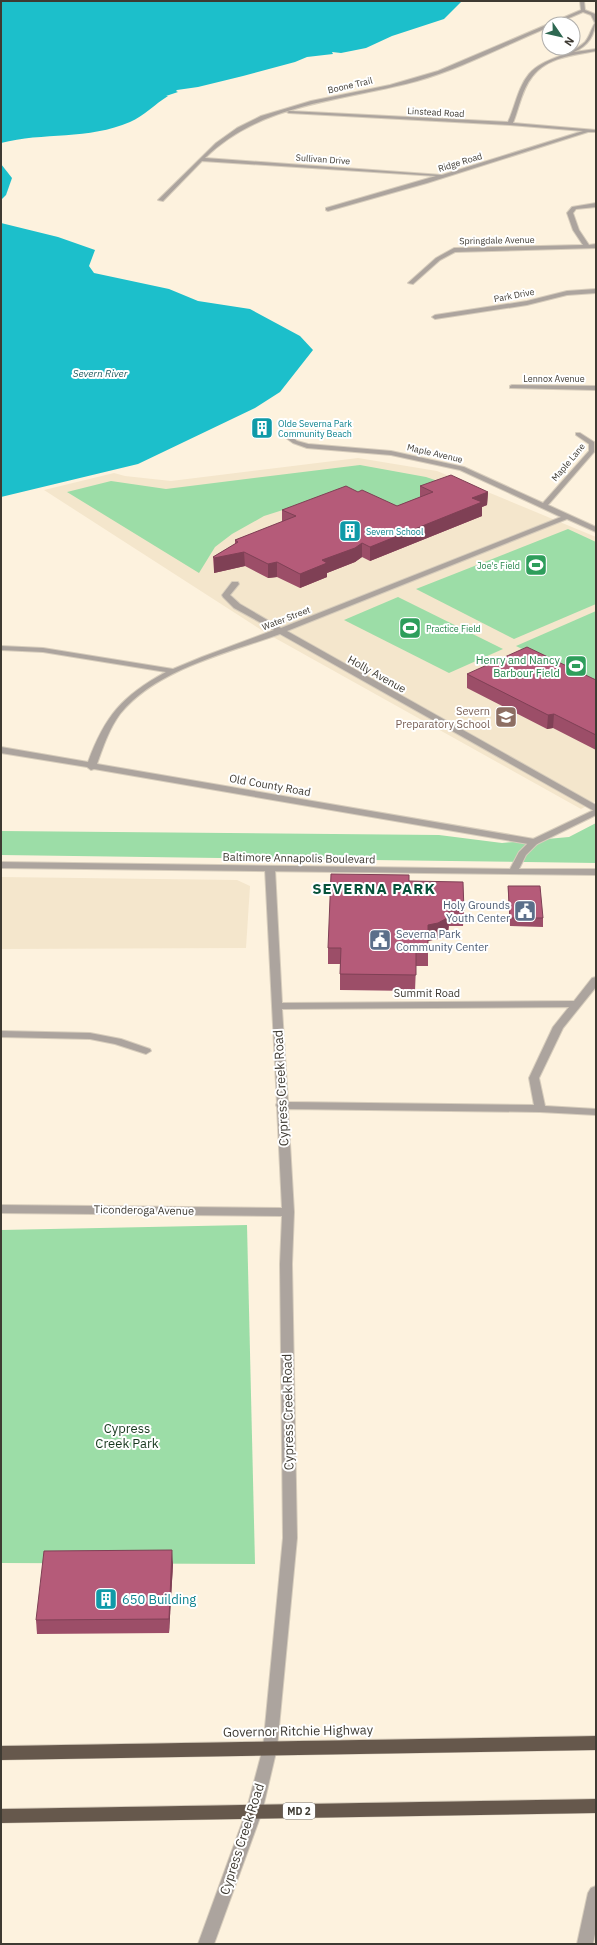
<svg xmlns="http://www.w3.org/2000/svg" width="597" height="1945" font-family="'IBM Plex Sans',sans-serif">
<rect width="100%" height="100%" fill="#fdf2de"/>
<g fill="#f4e6cc">
<path d="M358,458L437,471L596,537V801L581,809L266,633L44,490L114,473L125,476L171,481Z"/>
<path d="M1,877L237,880L250,886L246,948L1,949Z"/>
</g>
<g fill="#9cdda7">
<path d="M360,465L426,477L453,486L410,509L394,506L358,492L327,496L264,516L232,534L215,547L199,573L67,492L111,481L166,489Z"/>
<path d="M568,529L596,542V604L514,639L416,589Z"/>
<path d="M398,597L503,649L449,673L344,620Z"/>
<path d="M596,611V686L516,646Z"/>
<path d="M596,823V863L1,855V831L439,835L502,843L569,837Z"/>
<path d="M247,1225L255,1564L1,1563V1230Z"/>
</g>
<g fill="#1cbfcb">
<path d="M1,1H462L444,19L392,36L366,48L341,53L332,52L333,54L307,57L295,62L243,76L198,87L177,90L176,91L178,92L166,96H168C155,104 144,116 130,122C89,140 43,132 1,143Z"/>
<path d="M1,164L12,178L6,195L1,200Z"/>
<path d="M1,223L58,237L95,250L89,266L94,273L169,289L198,301L250,309L300,336L313,350L280,392L255,408L138,464L1,497Z"/>
</g>
<g fill="none" stroke-linecap="round" stroke-linejoin="round">
<g stroke="#d7cdbc" stroke-width="2">
<g id="minor">
<path d="M580,1H584L585,10L595,14C597,32 590,45 574,52L596,49V51C574,55 547,57 532,77C522,89 519,108 513,123L596,130V132H588L427,183L328,211L326,210V208L436,176L202,161L163,201L158,200L216,143L237,128L261,116L311,101L390,85L438,71L581,10ZM583,12L591,15L595,23C591,29 590,36 585,42C569,57 544,57 529,74C518,87 515,107 508,122L289,111L287,112L289,113L510,125L583,131L442,175L205,158C262,102 344,101 417,81C463,68 505,45 549,27V24H555Z"/>
<path d="M596,203V207L576,209L573,213L579,230L589,245L596,244V248L455,252L440,260L413,284L408,283L436,258L454,248L583,245L573,230L567,213L572,207Z"/>
<path d="M596,289V293L567,295L527,305L435,319L432,317L435,315L527,301L567,291Z"/>
<path d="M512,385L596,386V390L510,388V386Z"/>
<path d="M282,433H286L297,441L308,444L391,451L464,467L543,503L589,451V444L576,435V433H580L594,442V452L548,505L596,527V532L567,519L287,631L596,805V812L280,634C228,653 156,669 120,714C109,729 103,747 97,764L534,839L537,840L539,842L537,844L534,845L94,769L91,770L87,767L1,753V747L88,762C105,716 122,696 166,672L43,652L1,650V646L43,648L173,669L202,657L274,630L234,608L223,597L222,595L232,582H238L239,584L230,595L240,604L281,628L561,517L460,470L391,455L307,448L293,443L282,435Z"/>
<path d="M270,866L275,869L282,1003L574,1001L592,978L596,977V987L563,1028L539,1078L545,1106L596,1109V1115L540,1112L288,1109L294,1212L292,1264L297,1538L277,1748L262,1812L214,1944H198L246,1812L263,1748L283,1538L280,1264L282,1216L1,1213V1205L282,1208L277,1107L276,1105L277,1103L265,869ZM569,1007L553,1027L529,1078L534,1105L288,1102L282,1009Z"/>
<path d="M1,1031L90,1033L121,1039L150,1049L151,1051L146,1054L115,1044L90,1039L1,1037Z"/>
<path d="M596,1886V1929L593,1944H577L588,1893L591,1888Z"/>
</g>
</g>
<g stroke="#d7cdbc" stroke-width="2">
<path id="tertiary" d="M596,809V815L537,844L526,855L519,869H596V875L1,868V862L510,869L519,852L531,840Z"/>
</g>
<g stroke="#d7cdbc" stroke-width="1">
<g id="trunk">
<path d="M596,1736V1750L1,1760V1746Z"/>
<path d="M596,1799V1813L1,1823V1809Z"/>
</g>
</g>
<use href="#minor" fill="#aca49e" fill-rule="evenodd"/>
<use href="#tertiary" fill="#aca49e" fill-rule="evenodd"/>
<use href="#trunk" fill="#66584c" fill-rule="evenodd"/>
</g>
<g fill="#9c4e68">
<path d="M420,486L488,492L487,505L482,507V516L370,561L362,557L355,562L327,573V577L300,588L277,577L268,578L245,566L214,573V571L213,557L235,544V540L282,522V510L358,492L397,506L420,497Z"/>
<path d="M467,674L596,680V750L553,728L547,729L467,688Z"/>
<path d="M409,881L464,911L463,926H449L448,933L438,939L428,941V966H416L415,991L340,990V964H328V948Z"/>
<path d="M508,886L543,918V927L510,926L508,894Z"/>
<path d="M173,1564L169,1633L37,1634L36,1620Z"/>
</g>
<g fill="#7f4055">
<path d="M488,492L487,505L482,507V516L370,561V547L472,498Z"/>
<path d="M362,543V557L355,562L327,573V577L300,588V574L322,560Z"/>
<path d="M244,552L245,566L214,573V558Z"/>
<path d="M277,562V577L268,578V564Z"/>
<path d="M554,714L553,728L547,729L548,715Z"/>
<path d="M449,917L448,933L438,939L427,941L428,925Z"/>
<path d="M172,1550L173,1564L169,1633V1619Z"/>
</g>
<g fill="#b55b79" stroke="#7f4055">
<path d="M451,475L488,492L472,498L482,502L370,547L362,543L355,548L322,560L327,563L300,574L277,562L268,564L244,552L214,558L213,557L238,542L235,540L296,516L282,510L346,486L358,492L362,490L397,506L433,492L420,486Z"/>
<path d="M527,647L596,680V735L554,714L548,715L467,674Z"/>
<path d="M331,874L409,875V881L463,882L464,911L448,910L449,917L438,923L428,925V950H416V975L340,974L341,948H328Z"/>
<path d="M508,886H540L543,918H510Z"/>
<path d="M172,1550L169,1619L36,1620L44,1551Z"/>
</g>
<defs>
<g id="building-square" transform="scale(1.15)"><rect x="-9" y="-9" width="18" height="18" rx="4" fill="#0f9aa8" stroke="#fff"/><path d="M-4-6H4V6H1V3H-1V6H-4ZM-2.5-4.3h1.7v1.8h-1.7ZM.8-4.3h1.7v1.8H.8ZM-2.5-1h1.7V.8h-1.7ZM.8-1h1.7V.8H.8Z" fill="#fff"/></g>
<g id="stadium-square" transform="scale(1.15)"><rect x="-9" y="-9" width="18" height="18" rx="4" fill="#2e9e5b" stroke="#fff"/><path d="M0-5a6.5 5 0 1 0 0 10a6.5 5 0 1 0 0-10ZM-3.5-1.8h7v3.6h-7Z" fill="#fff"/></g>
<g id="school-square" transform="scale(1.15)"><rect x="-9" y="-9" width="18" height="18" rx="4" fill="#8d6e63" stroke="#fff"/><path d="M0-5L7-2L0 1L-7-2ZM-4 1L0 2.5L4 1V4Q0 6-4 4Z" fill="#fff"/></g>
<g id="civic-square" transform="scale(1.15)"><rect x="-9" y="-9" width="18" height="18" rx="4" fill="#5c6f8a" stroke="#fff"/><path d="M-.6-6.5H3V-4.5H.6V-3L4-1V1h2V6H-6V1h2V-1L-.6-3ZM-1.2 2.5V6h2.4V2.5Z" fill="#fff"/></g>
</defs>
<g fill-rule="evenodd">
<use href="#building-square" x="262" y="428"/>
<use href="#building-square" x="350" y="531"/>
<use href="#stadium-square" x="536" y="565"/>
<use href="#stadium-square" x="410" y="628"/>
<use href="#stadium-square" x="576" y="666"/>
<use href="#school-square" x="506" y="717"/>
<use href="#civic-square" x="525" y="911"/>
<use href="#civic-square" x="380" y="940"/>
<use href="#building-square" x="106" y="1599"/>
</g>
<g text-anchor="middle" dominant-baseline="central" stroke-width="4" stroke-linejoin="round" paint-order="stroke">
<g font-size="9" fill="#3e3a32" stroke="#fff">
<text transform="translate(350 85) rotate(-13)">Boone Trail</text>
<text transform="translate(436 112) rotate(3)">Linstead Road</text>
<text transform="translate(323 159) rotate(4)">Sullivan Drive</text>
<text transform="translate(460 162) rotate(-17)">Ridge Road</text>
<text transform="translate(497 240) rotate(-1)">Springdale Avenue</text>
<text transform="translate(514 295) rotate(-11)">Park Drive</text>
<text x="554" y="378">Lennox Avenue</text>
<text transform="translate(435 453) rotate(13)">Maple Avenue</text>
<text transform="translate(568 462) rotate(-50)">Maple Lane</text>
<text transform="translate(286 618) rotate(-21)">Water Street</text>
</g>
<g font-size="9" fill="#0d838f" stroke="#fff" text-anchor="start">
<text x="278" y="423">Olde Severna Park<tspan x="278" dy="10">Community Beach</tspan></text>
<text x="366" y="531">Severn School</text>
</g>
<g font-size="9" fill="#27864d" stroke="#fff" text-anchor="end">
<text x="520" y="565">Joe's Field</text>
<text x="426" y="628" text-anchor="start">Practice Field</text>
</g>
<g font-size="10" font-style="italic" fill="#225d62" stroke="#fff">
<text x="100" y="373">Severn River</text>
</g>
<rect fill="#fff" stroke="#787570" stroke-width="1" x="283" y="1803" width="32" height="16" rx="3"/>
<g font-size="10" font-weight="bold" fill="#3e3a32">
<text x="299" y="1811">MD 2</text>
</g>
<g font-size="11" fill="#27864d" stroke="#fff" text-anchor="end">
<text x="560" y="660">Henry and Nancy<tspan x="560" dy="13">Barbour Field</tspan></text>
</g>
<g font-size="11" fill="#3e3a32" stroke="#fff">
<text transform="translate(377 674) rotate(29)">Holly Avenue</text>
<text transform="translate(270 785) rotate(10)">Old County Road</text>
<text transform="translate(299 858) rotate(1)">Baltimore Annapolis Boulevard</text>
<text x="427" y="993">Summit Road</text>
<text transform="translate(144 1210) rotate(1)">Ticonderoga Avenue</text>
</g>
<g font-size="11" fill="#785e54" stroke="#fff" text-anchor="end">
<text x="490" y="711">Severn<tspan x="490" dy="13">Preparatory School</tspan></text>
</g>
<g font-size="11" fill="#4e5e75" stroke="#fff" text-anchor="end">
<text x="510" y="905">Holy Grounds<tspan x="510" dy="13">Youth Center</tspan></text>
<text x="396" y="934" text-anchor="start">Severna Park<tspan x="396" dy="13">Community Center</tspan></text>
</g>
<g font-size="13" fill="#3e3a32" stroke="#fff">
<text transform="translate(281 1088) rotate(-93)">Cypress Creek Road</text>
<text transform="translate(288 1412) rotate(-91)">Cypress Creek Road</text>
<text transform="translate(298 1731) rotate(-1)">Governor Ritchie Highway</text>
<text transform="translate(242 1839) rotate(-72)">Cypress Creek Road</text>
</g>
<g font-size="13" fill="#16371d" stroke="#fff">
<text x="127" y="1428">Cypress<tspan x="127" dy="15">Creek Park</tspan></text>
</g>
<g font-size="13" fill="#0d838f" stroke="#fff" text-anchor="start">
<text x="122" y="1599">650 Building</text>
</g>
<g font-size="15" font-weight="bold" letter-spacing="1" fill="#07533b" stroke="#fff">
<text x="374" y="888">SEVERNA PARK</text>
</g>
</g>
<rect width="597" height="1945" fill="none" stroke="#3e3a32" stroke-width="4"/>
<g transform="translate(561 36) rotate(124)"><circle r="19" fill="#ffffff" stroke="#b2b0ad"/>
<path d="M0-3L7 15L0 10L-7 15Z" fill="#2e6851"/>
<text y="-6" font-size="11" font-weight="bold" text-anchor="middle" fill="#3e3a32">N</text>
</g>
</svg>
